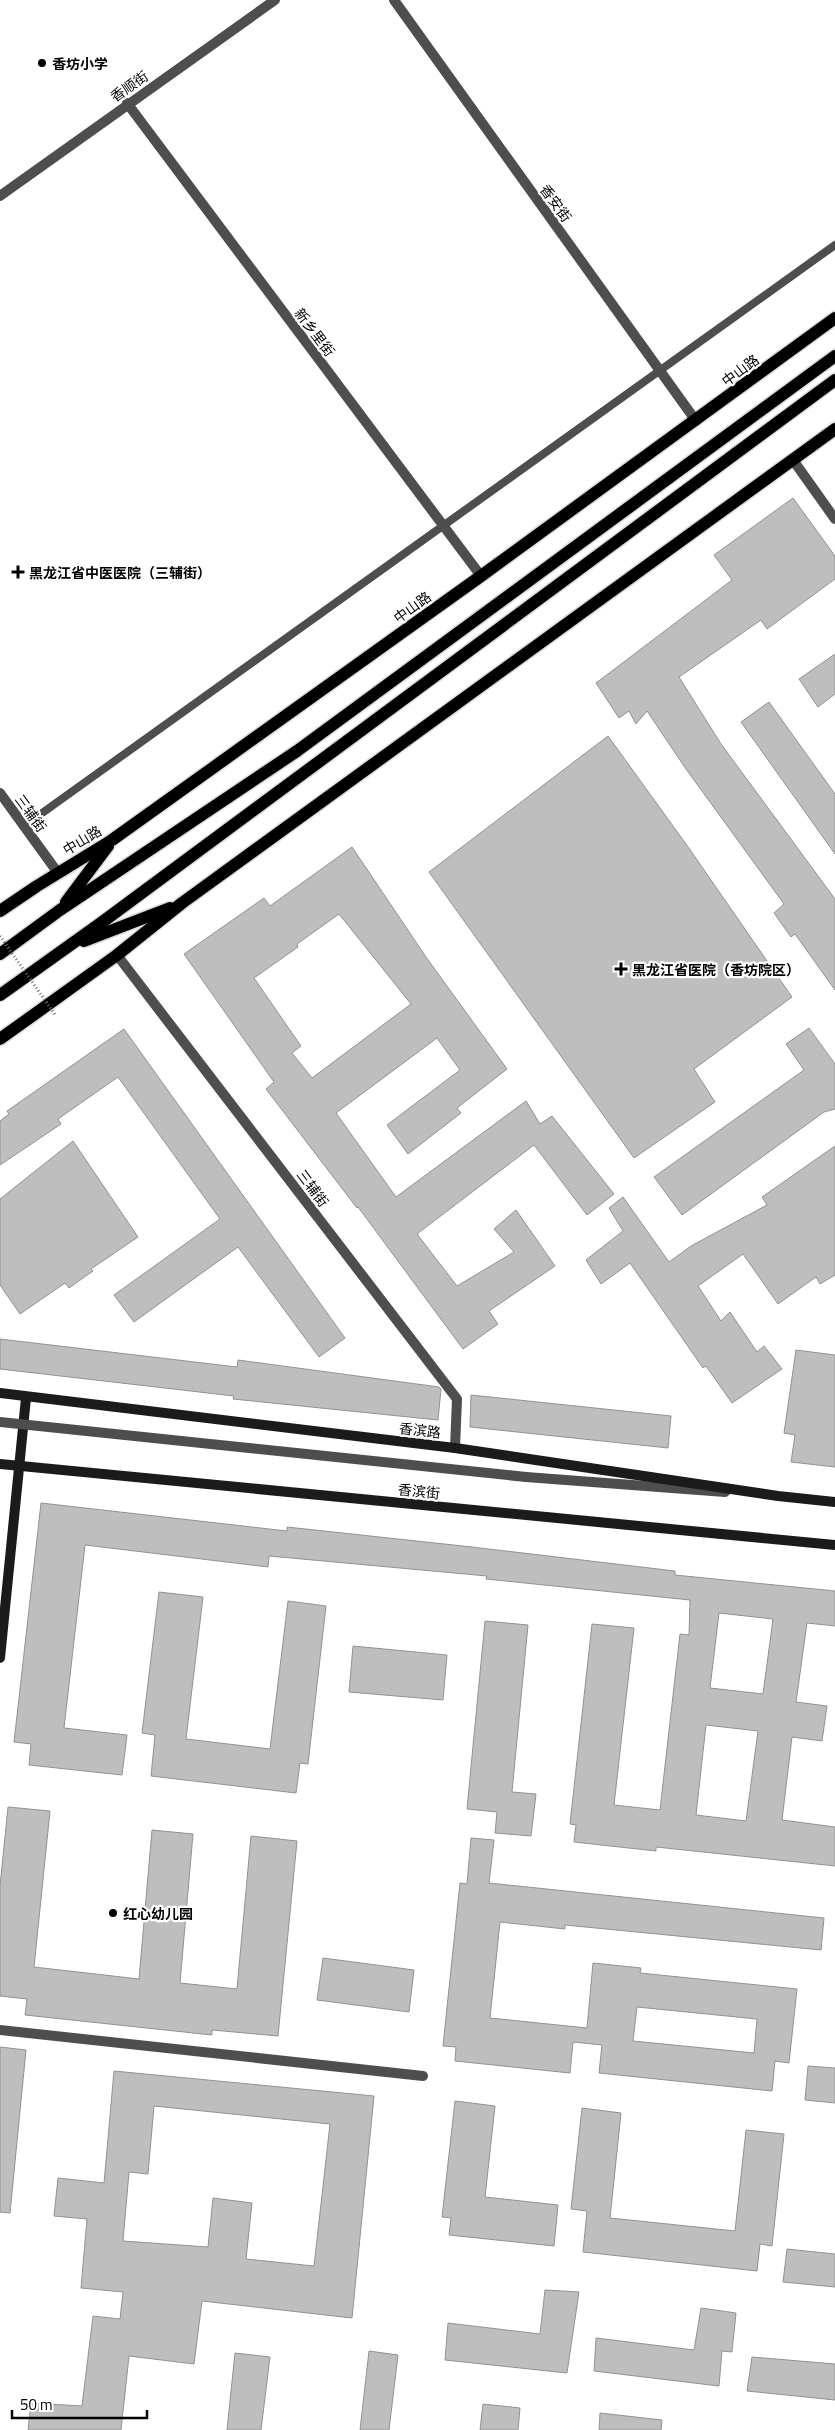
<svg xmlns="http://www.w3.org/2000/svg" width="835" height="2430" font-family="'Titillium Web','Noto Sans SC',sans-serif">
<rect width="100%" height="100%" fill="#fff"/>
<g fill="#bebebe" stroke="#929292" fill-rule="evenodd">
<path d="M793,498L835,556V579L767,629L761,620L679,677L721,744L835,899V990L795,934L791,937L774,913L784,904L686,769L647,711L636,724L629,711L619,718L596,683L732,580L714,555Z"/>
<path d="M835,654V694L818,707L799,679Z"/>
<path d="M769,702L835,794V854L741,722Z"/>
<path d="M608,736L686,844L792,997L694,1069L715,1102L634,1158L429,872Z"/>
<path d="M352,847L426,957L507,1069L457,1108L461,1113L408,1154L387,1125L460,1070L437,1038L336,1113L396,1197L526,1101L540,1124L552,1116L614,1194L587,1215L534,1145L417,1234L457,1286L514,1252L494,1229L516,1210L555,1266L489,1311L498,1324L463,1349L358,1207L357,1208L266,1089L274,1082L184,954L264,898L270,906ZM339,914L411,1004L312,1078L292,1053L301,1046L254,978L298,947L297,944Z"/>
<path d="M809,1028L835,1064V1109L824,1112L682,1215L654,1177L804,1070L786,1044Z"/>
<path d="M124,1029L345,1338L319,1357L238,1247L134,1322L114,1295L220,1219L118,1077L58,1119L61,1124L0,1165V1121L9,1114L7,1111Z"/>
<path d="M73,1141L138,1237L91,1269L93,1271L69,1288L65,1283L20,1314L0,1285V1199Z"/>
<path d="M835,1146V1275L820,1284L816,1277L778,1304L743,1254L698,1286L721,1321L730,1312L757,1352L764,1346L782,1369L732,1403L706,1366L703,1368L630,1263L601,1284L586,1260L623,1231L609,1208L623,1197L669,1262L691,1246L767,1205L762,1197Z"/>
<path d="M0,1339L237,1367L238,1360L439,1387L441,1389L438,1420L233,1399L234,1396L0,1369Z"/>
<path d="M796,1350L835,1355V1467L791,1462L795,1435L784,1433Z"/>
<path d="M471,1395L671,1416L668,1448L470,1427Z"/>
<path d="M41,1503L287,1531V1527L472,1547L675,1571V1575L835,1591V1626L807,1623L796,1702L827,1706L822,1741L792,1737L782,1820L835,1827V1866L656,1847V1851L574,1842L576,1825L570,1824L592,1624L634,1628L614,1805L660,1810L680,1634L689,1635L690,1600L486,1579L487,1576L269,1556L268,1567L85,1545L64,1728L127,1735L122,1775L29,1765L31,1744L14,1742ZM719,1613L773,1619L763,1694L710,1688ZM706,1725L758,1731L746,1821L696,1815Z"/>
<path d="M159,1592L203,1597L186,1739L270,1749L288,1601L326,1606L308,1764L300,1763L296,1793L151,1776L155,1735L142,1733Z"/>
<path d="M485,1621L528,1625L512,1792L536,1794L531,1836L495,1833L497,1812L467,1809Z"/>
<path d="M353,1646L447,1655L443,1700L349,1692Z"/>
<path d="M8,1807L50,1811L34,1967L139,1979L152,1830L193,1834L180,1983L237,1989L251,1836L297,1841L278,2036L212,2030V2035L25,2015L27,1999L0,1996V1886Z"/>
<path d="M471,1838L494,1840L489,1883L824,1918L821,1950L565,1925V1929L500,1922L490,2018L587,2028L593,1963L641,1968L640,1973L797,1989L789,2063L775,2061L772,2091L599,2073L602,2045L573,2042L570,2073L455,2061L456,2047L443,2046L460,1883L467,1884ZM637,2007L757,2019L754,2053L633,2041Z"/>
<path d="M323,1958L414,1970L409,2012L317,2000Z"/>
<path d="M0,2047L26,2050L10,2213L0,2212Z"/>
<path d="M808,2066L835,2068V2103L805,2100Z"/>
<path d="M114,2071L374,2096L352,2318L202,2301L194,2364L129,2356L121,2430H28L31,2403L82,2406L93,2316L120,2319L123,2292L81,2288L87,2219L54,2216L58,2178L104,2183ZM154,2106L330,2124L314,2266L246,2259L252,2203L213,2198L208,2247L123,2241L129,2172L148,2174Z"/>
<path d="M455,2101L495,2106L485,2197L558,2205L554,2246L449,2235L451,2218L442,2217Z"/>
<path d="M582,2108L621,2113L610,2218L735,2231L746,2130L784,2134L772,2246L760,2244L757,2271L583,2252L587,2211L571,2209Z"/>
<path d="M787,2249L835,2254V2287L783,2282Z"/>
<path d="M545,2290L579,2292L567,2373L445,2360L448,2323L540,2334Z"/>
<path d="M701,2308L736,2313L732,2352L722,2351L719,2386L594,2371L596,2338L694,2350Z"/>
<path d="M369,2351L398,2355L389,2430H360Z"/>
<path d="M235,2353L270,2357L261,2430H227Z"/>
<path d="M752,2357L835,2364V2400L747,2391Z"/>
<path d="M483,2404L520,2408L518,2430H480Z"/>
<path d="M600,2413L662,2420L661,2430H599Z"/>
</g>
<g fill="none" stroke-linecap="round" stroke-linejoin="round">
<g stroke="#dbdbdb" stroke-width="15">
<g id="primary">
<path d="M66,902L108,846"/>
<path d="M0,911L37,886L112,840L481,576L835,318"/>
<path d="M84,941L170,908"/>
<path d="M0,954L60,910L297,751L835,356"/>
<path d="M0,995L101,923L835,380"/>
<path d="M0,1039L117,955L182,903L835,429"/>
</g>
</g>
<path stroke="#4e4e4e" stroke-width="8" d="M24,826L835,245"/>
<g stroke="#4e4e4e" stroke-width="10">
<path d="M793,460L835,519"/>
<path d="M117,955L457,1399L455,1448"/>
<path d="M0,2030L423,2076"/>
</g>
<g stroke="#4e4e4e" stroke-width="10">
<path d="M394,0L696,421"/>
<path d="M127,103L481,576"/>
<path d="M0,196L275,0"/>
<path d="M0,793L58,873"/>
<path d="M526,1477L725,1492"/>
</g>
<g stroke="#1b1b1b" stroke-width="10">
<path d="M0,1393L455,1448L778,1496L835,1502"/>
<path d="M0,1464L835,1545"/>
<path d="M0,1658L26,1398"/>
</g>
<use href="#primary" stroke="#000" stroke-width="12"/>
<path stroke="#707070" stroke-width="3" stroke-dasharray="1 2.5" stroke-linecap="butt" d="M0,936L56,1016"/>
<path stroke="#4e4e4e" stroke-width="10" d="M0,1422L526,1477"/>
</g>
<g fill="#000" stroke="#fff" stroke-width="2">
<circle cx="42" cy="63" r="5"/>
<path d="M15.5 564.5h5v5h5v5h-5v5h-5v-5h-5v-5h5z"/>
<path d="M618.5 961.5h5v5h5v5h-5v5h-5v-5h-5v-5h5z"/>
<circle cx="113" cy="1913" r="5"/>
</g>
<g text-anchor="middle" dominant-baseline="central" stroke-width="4.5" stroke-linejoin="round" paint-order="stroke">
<g font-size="14" font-weight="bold" fill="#000" stroke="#fff" text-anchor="start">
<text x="52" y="63">香坊小学</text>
<text x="29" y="572">黑龙江省中医医院（三辅街）</text>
<text x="632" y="969">黑龙江省医院（香坊院区）</text>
<text x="123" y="1913">红心幼儿园</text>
</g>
<g font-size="14" fill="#000" stroke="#fff">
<text transform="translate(129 86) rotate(-35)">香顺街</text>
<text transform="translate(556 203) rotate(54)">香安街</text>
<text transform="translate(315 332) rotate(53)">新乡里街</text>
<text transform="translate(740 370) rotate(-37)">中山路</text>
<text transform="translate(412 607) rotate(-36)">中山路</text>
<text transform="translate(31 813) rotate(54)">三辅街</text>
<text transform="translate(82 840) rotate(-31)">中山路</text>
<text transform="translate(313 1188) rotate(53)">三辅街</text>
<text transform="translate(420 1430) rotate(7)">香滨路</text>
<text transform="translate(419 1491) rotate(6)">香滨街</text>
</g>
</g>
<path d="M12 2410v8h135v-8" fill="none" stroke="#000000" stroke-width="2.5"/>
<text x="20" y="2410" font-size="15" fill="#000000" stroke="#ffffff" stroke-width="4" paint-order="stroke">50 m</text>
</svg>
